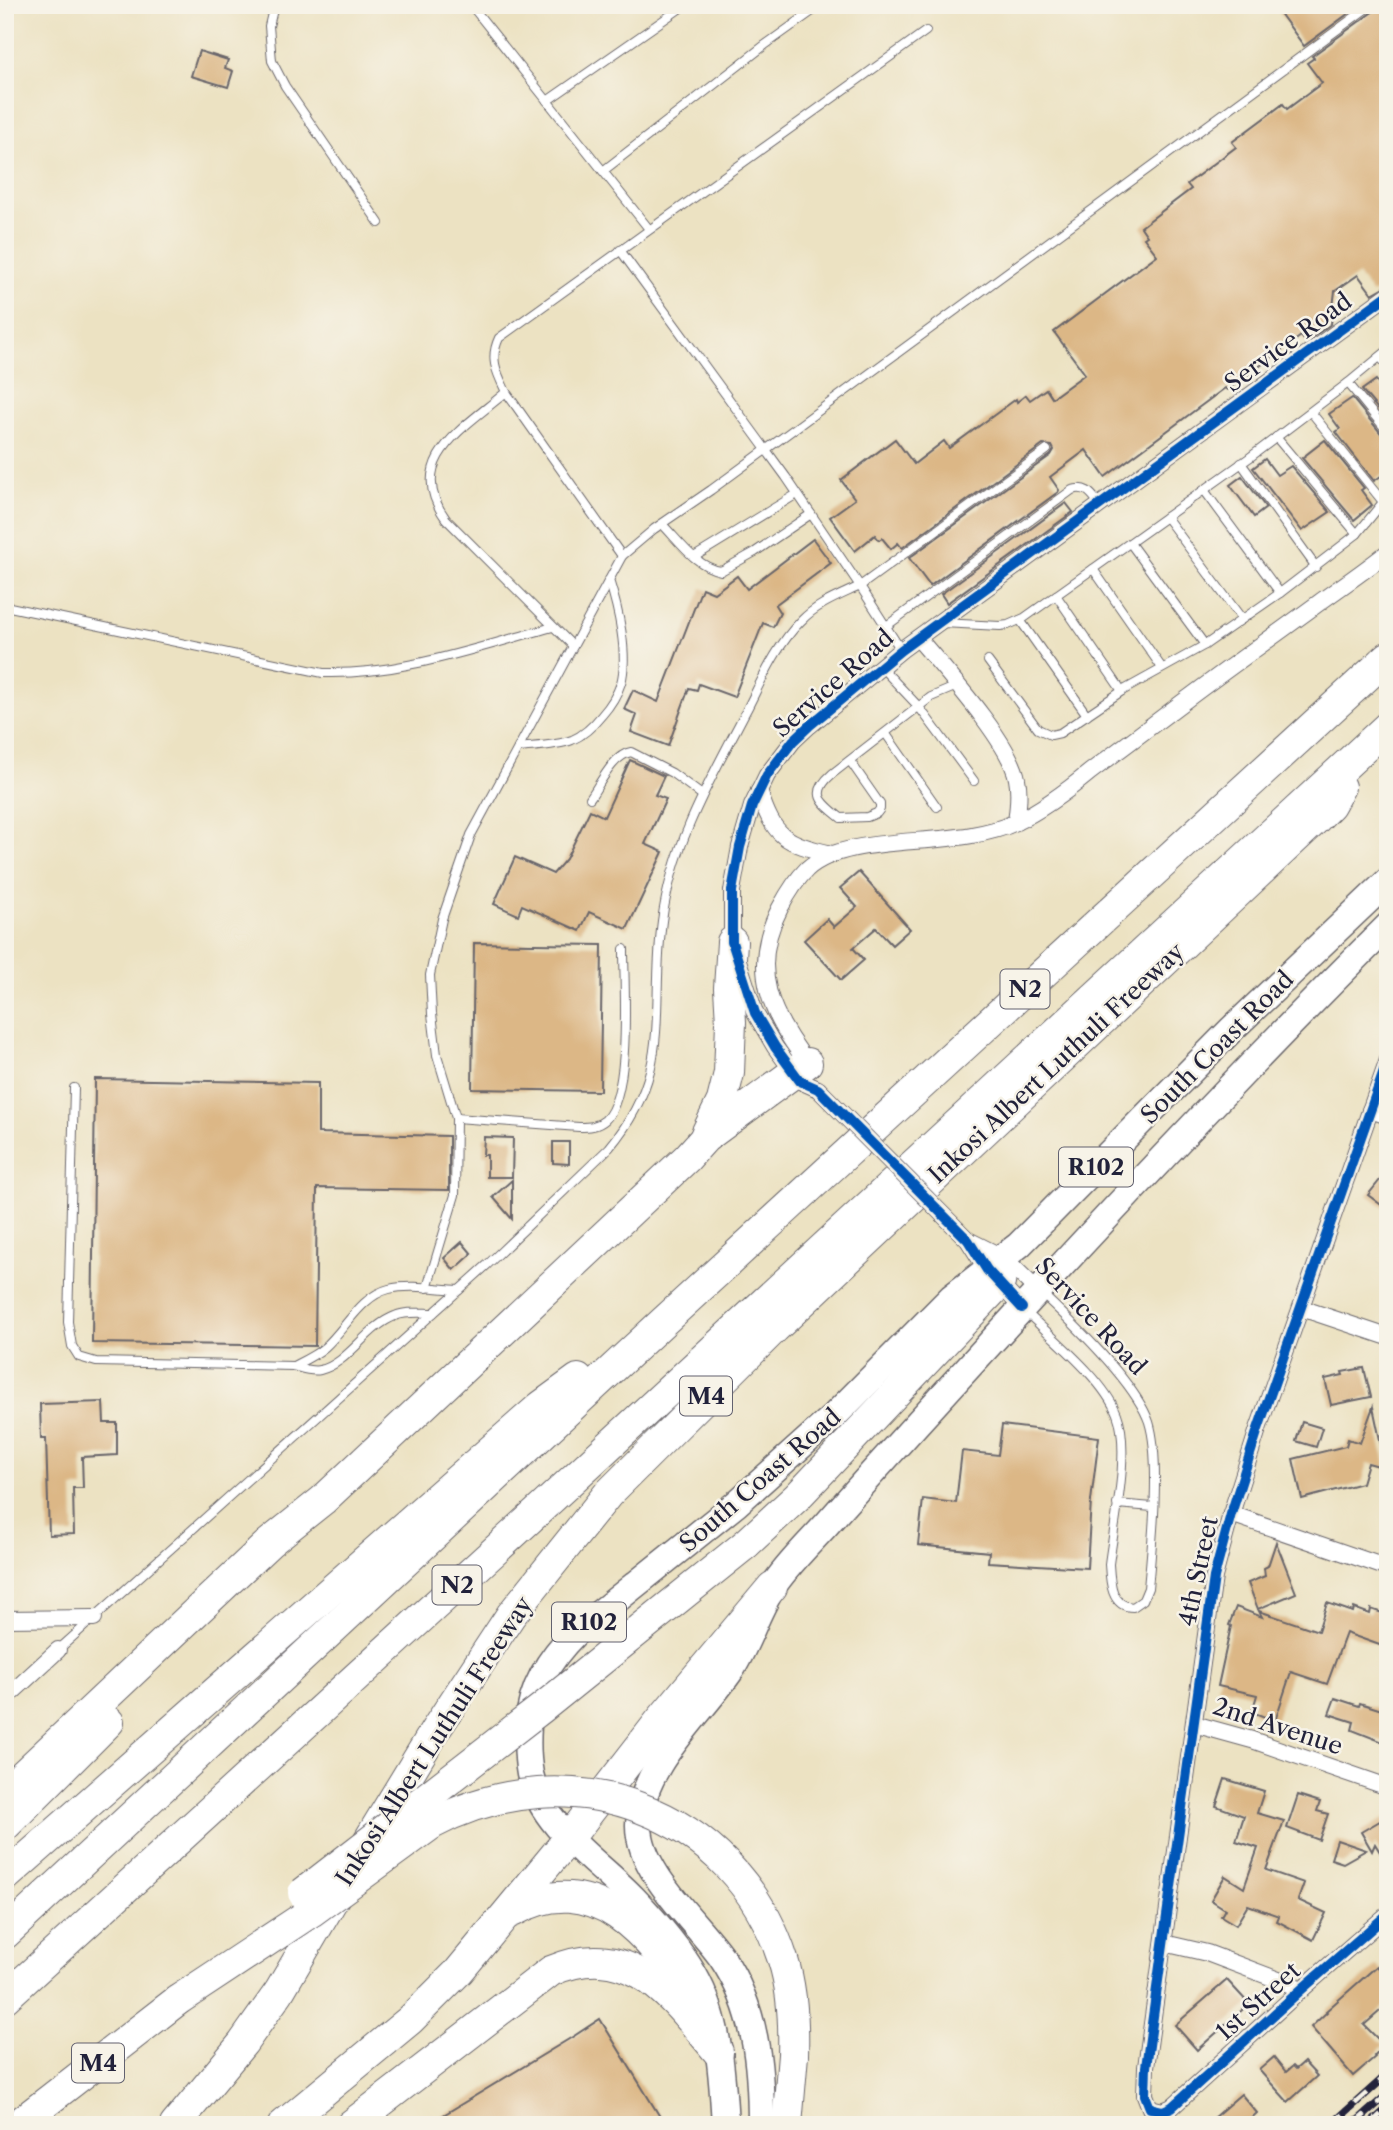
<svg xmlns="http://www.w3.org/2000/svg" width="1393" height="2130" font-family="'Libre Caslon Text',serif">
<rect width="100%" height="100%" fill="#f7f3e8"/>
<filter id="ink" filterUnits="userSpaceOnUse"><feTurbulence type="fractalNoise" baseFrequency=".0143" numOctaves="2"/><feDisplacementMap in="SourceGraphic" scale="14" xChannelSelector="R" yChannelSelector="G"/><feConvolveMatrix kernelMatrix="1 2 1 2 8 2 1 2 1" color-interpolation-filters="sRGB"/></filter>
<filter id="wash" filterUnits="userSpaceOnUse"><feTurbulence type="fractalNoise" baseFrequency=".00686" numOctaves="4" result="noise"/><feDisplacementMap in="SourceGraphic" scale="28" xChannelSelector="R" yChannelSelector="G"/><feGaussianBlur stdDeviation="1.57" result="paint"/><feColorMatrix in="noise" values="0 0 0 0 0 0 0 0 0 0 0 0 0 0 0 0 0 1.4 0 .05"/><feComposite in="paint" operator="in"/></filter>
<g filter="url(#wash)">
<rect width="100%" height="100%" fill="#ece2c2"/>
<g id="blocks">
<g fill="#dcb786">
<path d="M1274,5H1360L1304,46Z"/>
<path d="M1377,5H1388V285L1372,294L1358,275L1335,291L1331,324L1306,342L1301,336L1227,390L1225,388L1105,477L1086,450L1050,477L1059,490L1058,492L930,586L909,558L1051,455L1054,450L1052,446L1043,445L902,548L898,543L891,549L882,538L879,540L875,535L855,551L830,517L855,499L841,480L895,439L914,464L944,441L949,448L1016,399L1017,402L1026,395L1030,400L1046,389L1052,398L1085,374L1054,332L1157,255L1144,238L1147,236L1141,227L1191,189L1187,184L1236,147L1232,142L1283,104L1287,109L1322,83L1307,63L1314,58L1312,56L1375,10Z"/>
<path d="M199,51L228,60L225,68L233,71L228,87L191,76Z"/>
<path d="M1376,380L1388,396V421L1362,390Z"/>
<path d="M1352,398L1383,436L1388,438V471L1374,481L1336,432L1340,429L1329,414Z"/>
<path d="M1325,440L1364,488L1361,490L1372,505L1354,520L1302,458Z"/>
<path d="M1265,459L1277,475L1291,466L1330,512L1302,531L1253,468Z"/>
<path d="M1242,476L1266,508L1254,517L1230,485Z"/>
<path d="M1066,503L1073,512L947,603L941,594Z"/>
<path d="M813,539L831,563L775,605L780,613L773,627L763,623L734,697L699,684L697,690L689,688L668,746L631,732L637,715L624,709L633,690L658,702L702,588L714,593L737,576L747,589Z"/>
<path d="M630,760L664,776L655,795L666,799L645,844L663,852L627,929L589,912L580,931L522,905L518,915L494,904L515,857L553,874L566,859L590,810L604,817Z"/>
<path d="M859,872L910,929L892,945L876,928L853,948L864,960L841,980L804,940L827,919L834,927L857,907L840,888Z"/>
<path d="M474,943L602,945L600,1091L472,1089Z"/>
<path d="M95,1079L318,1083V1133L449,1136V1190L317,1188L315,1346L92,1343Z"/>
<path d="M484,1137L513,1138L512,1177H487V1155H483Z"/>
<path d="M553,1142H569V1164L553,1163Z"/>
<path d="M1388,1170V1210L1368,1195Z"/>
<path d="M512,1180V1219L493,1197Z"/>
<path d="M462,1242L472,1254L454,1270L444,1258Z"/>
<path d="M1364,1368L1371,1397L1331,1405L1325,1379L1343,1375L1342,1372Z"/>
<path d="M103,1402L104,1423H117V1455L82,1457L83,1488H73L74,1534L49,1535L46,1438H41L40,1404Z"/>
<path d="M1373,1407L1386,1468L1368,1463L1362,1483L1302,1499L1293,1459L1346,1446L1348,1439L1360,1443Z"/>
<path d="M1302,1422L1322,1428L1316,1447L1296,1441Z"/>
<path d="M1002,1425L1099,1437L1091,1501L1087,1568L988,1562L989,1552L918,1545L923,1499L956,1503L962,1451L998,1455Z"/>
<path d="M1276,1542L1296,1593L1258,1609L1248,1583L1265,1576L1264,1568L1268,1566Z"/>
<path d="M1327,1603L1353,1612L1354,1608L1370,1614L1371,1609L1388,1615V1648L1346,1633L1327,1684L1291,1672L1275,1721L1252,1712L1257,1695L1218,1686L1231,1626L1229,1625L1236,1607L1262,1617L1259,1611L1318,1631Z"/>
<path d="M1335,1698L1359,1706L1360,1703L1388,1712V1744L1352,1730L1354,1722L1329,1714Z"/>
<path d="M1225,1779L1264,1791L1257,1813L1284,1821L1266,1870L1304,1883L1298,1900L1326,1913L1313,1940L1277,1921L1279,1916L1248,1905L1236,1925L1221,1916L1225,1909L1211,1900L1225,1876L1244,1888L1258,1848L1236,1841L1244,1816L1216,1806Z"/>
<path d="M1298,1795L1320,1802L1317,1811L1328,1814L1319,1840L1287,1828Z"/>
<path d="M1385,1818L1384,1822L1388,1828V1865L1375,1844L1372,1851L1361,1832Z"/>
<path d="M1337,1840L1366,1850L1343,1863L1331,1859Z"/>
<path d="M1377,1966L1388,1979V2004L1364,2025L1384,2045L1374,2056L1375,2057L1353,2076L1311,2027L1327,2012L1326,2011Z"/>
<path d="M1227,1980L1249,2004L1197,2050L1175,2025Z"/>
<path d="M600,2019L665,2125H427L574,2036Z"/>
<path d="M1274,2057L1286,2072L1293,2066L1296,2069L1304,2062L1317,2076L1288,2102L1259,2070Z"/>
<path d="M1241,2094L1257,2113L1244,2125H1205Z"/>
</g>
</g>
</g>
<g filter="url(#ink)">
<use href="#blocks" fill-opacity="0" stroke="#69656a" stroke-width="2"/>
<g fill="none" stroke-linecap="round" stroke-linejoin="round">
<g stroke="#69656a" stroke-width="10">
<g id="lane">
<path d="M274,5L269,26L272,61L285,86L379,223"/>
<path d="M471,5L649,229"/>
<path d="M926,31L499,338C489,359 497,373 506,392L622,556L654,529L711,490L1371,5"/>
<path d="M547,101L685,5"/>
<path d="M603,171L765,45L821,5"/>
<path d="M620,250L786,477L860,586L1047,450"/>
<path d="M1380,357L1388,366"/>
<path d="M1348,383L1388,432"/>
<path d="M506,392C466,427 403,460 446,519L573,646"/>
<path d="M1311,412L1383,502"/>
<path d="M1276,437L1357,534"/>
<path d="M1241,463L1316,567"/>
<path d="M1204,490L1280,593"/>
<path d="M1166,517L1242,619"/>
<path d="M662,524C679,541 696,567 721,571L755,552L811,514"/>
<path d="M1130,543L1205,645"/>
<path d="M622,556L471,835L442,919L430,975L432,1014L437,1055L456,1118L579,1127C588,1127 597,1127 605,1120C632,1095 624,986 624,949"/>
<path d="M694,557L797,494"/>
<path d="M1093,569L1162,668"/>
<path d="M1056,595L1122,691"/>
<path d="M5,606L323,673C402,675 478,647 553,627"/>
<path d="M1020,620L1087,715"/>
<path d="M942,623L1000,626L1008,625L1024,618L1249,458L1348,383L1388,350"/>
<path d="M885,627L1072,490C1087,485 1092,495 1100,505"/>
<path d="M988,661L1038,729L1051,735L1060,733L1122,691L1205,645L1280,593L1357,534L1388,496"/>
<path d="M882,668L919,707L974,781"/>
<path d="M886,734L937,807"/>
<path d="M518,748C536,746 556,746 572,740C584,735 594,725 602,715C610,706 617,695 621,683C629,654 618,608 609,580"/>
<path d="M850,761L880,804V809L877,813L867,817L841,818C822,803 809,794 832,774L931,697L957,686"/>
<path d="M590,798C600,784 613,755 631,752L672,773L702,795"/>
<path d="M74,1088L68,1322L72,1346L79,1357L96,1362L293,1366C301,1368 311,1372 320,1370C348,1364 366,1327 395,1316C406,1311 421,1313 433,1313"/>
<path d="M427,1288L455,1195L456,1118"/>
<path d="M1024,1310C1052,1338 1103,1378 1117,1414C1131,1450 1114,1524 1109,1564C1110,1581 1111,1607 1133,1607L1143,1600L1148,1588C1152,1546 1161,1460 1149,1422C1136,1384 1072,1322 1042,1294"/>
<path d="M293,1366C305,1360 316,1355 325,1347C346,1328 361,1296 389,1289C411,1284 437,1289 459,1290"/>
<path d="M1117,1504L1153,1507"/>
<path d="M58,1650L487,1265L609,1148C674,1071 650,1011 662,921C672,845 711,778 746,711C762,680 776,646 801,621C817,604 839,596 860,586L901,650"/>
</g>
</g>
<g stroke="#69656a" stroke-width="18">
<g id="street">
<path d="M918,638C943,668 1011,743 1017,779C1020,793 1018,808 1016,822"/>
<path d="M759,791C774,838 785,843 832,854"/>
<path d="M1388,1060L1258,1429L1231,1514L1214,1577L1146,2067L1145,2095L1150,2108L1163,2111L1172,2107L1302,1989L1388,1914"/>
<path d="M811,1067C771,1017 748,969 780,908C787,895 796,880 807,869C850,830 957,851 1016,822C1043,809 1067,791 1090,772C1121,749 1152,725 1183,702C1228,668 1274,636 1320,602C1342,586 1366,570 1388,552"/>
<path d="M818,1089L800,1081L775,1047L755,1013L732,942V891L740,847L752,806L767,775L793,741L809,726L901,650L1388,295"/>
<path d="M1370,1110L1388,1116"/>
<path d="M957,1229L968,1240L987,1270L1022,1308"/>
<path d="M970,1241L1004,1258L1038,1291"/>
<path d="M1301,1308L1388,1337"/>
<path d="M1231,1514L1388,1568"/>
<path d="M5,1619L94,1618"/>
<path d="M5,1699L58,1650"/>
<path d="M1194,1724L1252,1740L1388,1787"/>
<path d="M1164,1943L1207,1953L1302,1989"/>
</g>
</g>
<g stroke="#69656a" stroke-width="29">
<g id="primary">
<path d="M725,2125C722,2074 720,2020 694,1975C678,1947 656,1922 634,1899C599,1862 542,1828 530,1774C527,1758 527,1741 528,1726C531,1688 549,1659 575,1633L736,1504L833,1417L952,1297L1019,1245L1232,1029L1388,881"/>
<path d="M761,2125C761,2065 756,2008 722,1958C696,1921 638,1872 639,1824C641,1765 699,1717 731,1670C747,1645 756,1614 772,1588C786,1566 808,1545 826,1525C868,1477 910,1431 953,1384C1095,1228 1239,1074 1388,926"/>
</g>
</g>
<g stroke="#69656a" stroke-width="32">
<g id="highway">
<path d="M706,1134L722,1101L729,1073L731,1022L729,988L732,942"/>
<path d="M746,1544L797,1497L1000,1283L1004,1258"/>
<path d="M5,1792L269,1543L323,1500L687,1158L705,1138L807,1063"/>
<path d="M5,1826L109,1722"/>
<path d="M368,1841L436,1729L511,1615L608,1494L775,1328L1316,819L1330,805L1340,787"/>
<path d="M5,1877L541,1406L578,1379"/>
<path d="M512,1912C598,1863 652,1942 697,2004"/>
<path d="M5,1934L663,1322L1388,657"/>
<path d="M5,1998L534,1515L1388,726"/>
<path d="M17,2125L178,2000"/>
<path d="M175,2125L243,2043L279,1992L337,1893"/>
<path d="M283,2125L410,2020L459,1971L569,1838L659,1722L772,1587"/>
<path d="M351,2125L551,1971C631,1936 672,1998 718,2052"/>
<path d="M787,2125L793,2055"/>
</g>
</g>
<use href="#lane" stroke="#fff" stroke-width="8"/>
<use href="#street" stroke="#fff" stroke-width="16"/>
<use href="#primary" stroke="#fff" stroke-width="26"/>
<use href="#highway" stroke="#fff" stroke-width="30"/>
<g stroke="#22223b" stroke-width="8">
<g id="rail">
<path d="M1331,2125L1388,2074"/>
<path d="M1353,2125L1388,2094"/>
<path d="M1369,2125L1388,2108"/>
<path d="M1386,2125L1388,2123"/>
</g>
</g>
<use href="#rail" stroke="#f7f3e8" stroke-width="5" stroke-dasharray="16" stroke-linecap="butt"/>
<g stroke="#69656a" stroke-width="18" stroke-linecap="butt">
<path id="street-bridge" d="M818,1089L957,1229"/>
</g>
<g stroke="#69656a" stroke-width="32" stroke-linecap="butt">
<g id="highway-bridge">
<path d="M303,1893L542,1708L746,1544"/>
<path d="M178,2000L311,1912L432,1824C569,1750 735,1810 783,1960C793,1991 794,2024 793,2055"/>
</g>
</g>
<use href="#street-bridge" stroke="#fff" stroke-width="16"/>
<use href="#highway-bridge" stroke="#fff" stroke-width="30"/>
<g stroke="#f7f3e8" stroke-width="15">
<g id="cycleway">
<path d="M1388,1060L1258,1429L1231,1514L1214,1577L1146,2067L1145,2095L1150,2108L1163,2111L1172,2107L1302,1989L1388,1914"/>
<path d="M1022,1308L987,1270L968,1240L818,1089L800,1081L775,1047L755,1013L732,942V891L740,847L752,806L767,775L793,741L809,726L901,650L1388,295"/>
</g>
</g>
<use href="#cycleway" stroke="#0057b8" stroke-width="10"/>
</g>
</g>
<g text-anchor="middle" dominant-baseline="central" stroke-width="5" stroke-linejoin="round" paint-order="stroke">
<g fill="#f7f3e8" stroke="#62616f" stroke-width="2">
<rect x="1000.5" y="969.5" width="49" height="39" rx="5"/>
<rect x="1059" y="1147.5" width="74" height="39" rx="5"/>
<rect x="680" y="1376.5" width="52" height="39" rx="5"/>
<rect x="432.5" y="1565.5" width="49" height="39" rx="5"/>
<rect x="552" y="1602.5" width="74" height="39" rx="5"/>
<rect x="72" y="2043.5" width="52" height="39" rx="5"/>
</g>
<g font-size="23" font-weight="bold" fill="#22223b">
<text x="1025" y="989">N2</text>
<text x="1096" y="1167">R102</text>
<text x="706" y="1396">M4</text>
<text x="457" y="1585">N2</text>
<text x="589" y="1622">R102</text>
<text x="98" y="2063">M4</text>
</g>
<g font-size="24" fill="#22223b" stroke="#f7f3e8">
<text transform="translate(1288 342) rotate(-36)">Service Road</text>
<text transform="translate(833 683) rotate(-41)">Service Road</text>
<text transform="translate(1217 1047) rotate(-45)">South Coast Road</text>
<text transform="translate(1056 1063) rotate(-43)">Inkosi Albert Luthuli Freeway</text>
<text transform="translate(1091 1316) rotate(47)">Service Road</text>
<text transform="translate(760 1480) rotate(-41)">South Coast Road</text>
<text transform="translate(1198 1571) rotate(-78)">4th Street</text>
<text transform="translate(1278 1726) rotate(18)">2nd Avenue</text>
<text transform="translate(434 1741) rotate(-57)">Inkosi Albert Luthuli Freeway</text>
<text transform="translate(1258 2001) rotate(-42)">1st Street</text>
</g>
</g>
<rect width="1393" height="2130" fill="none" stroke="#f7f3e8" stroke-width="28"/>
</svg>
